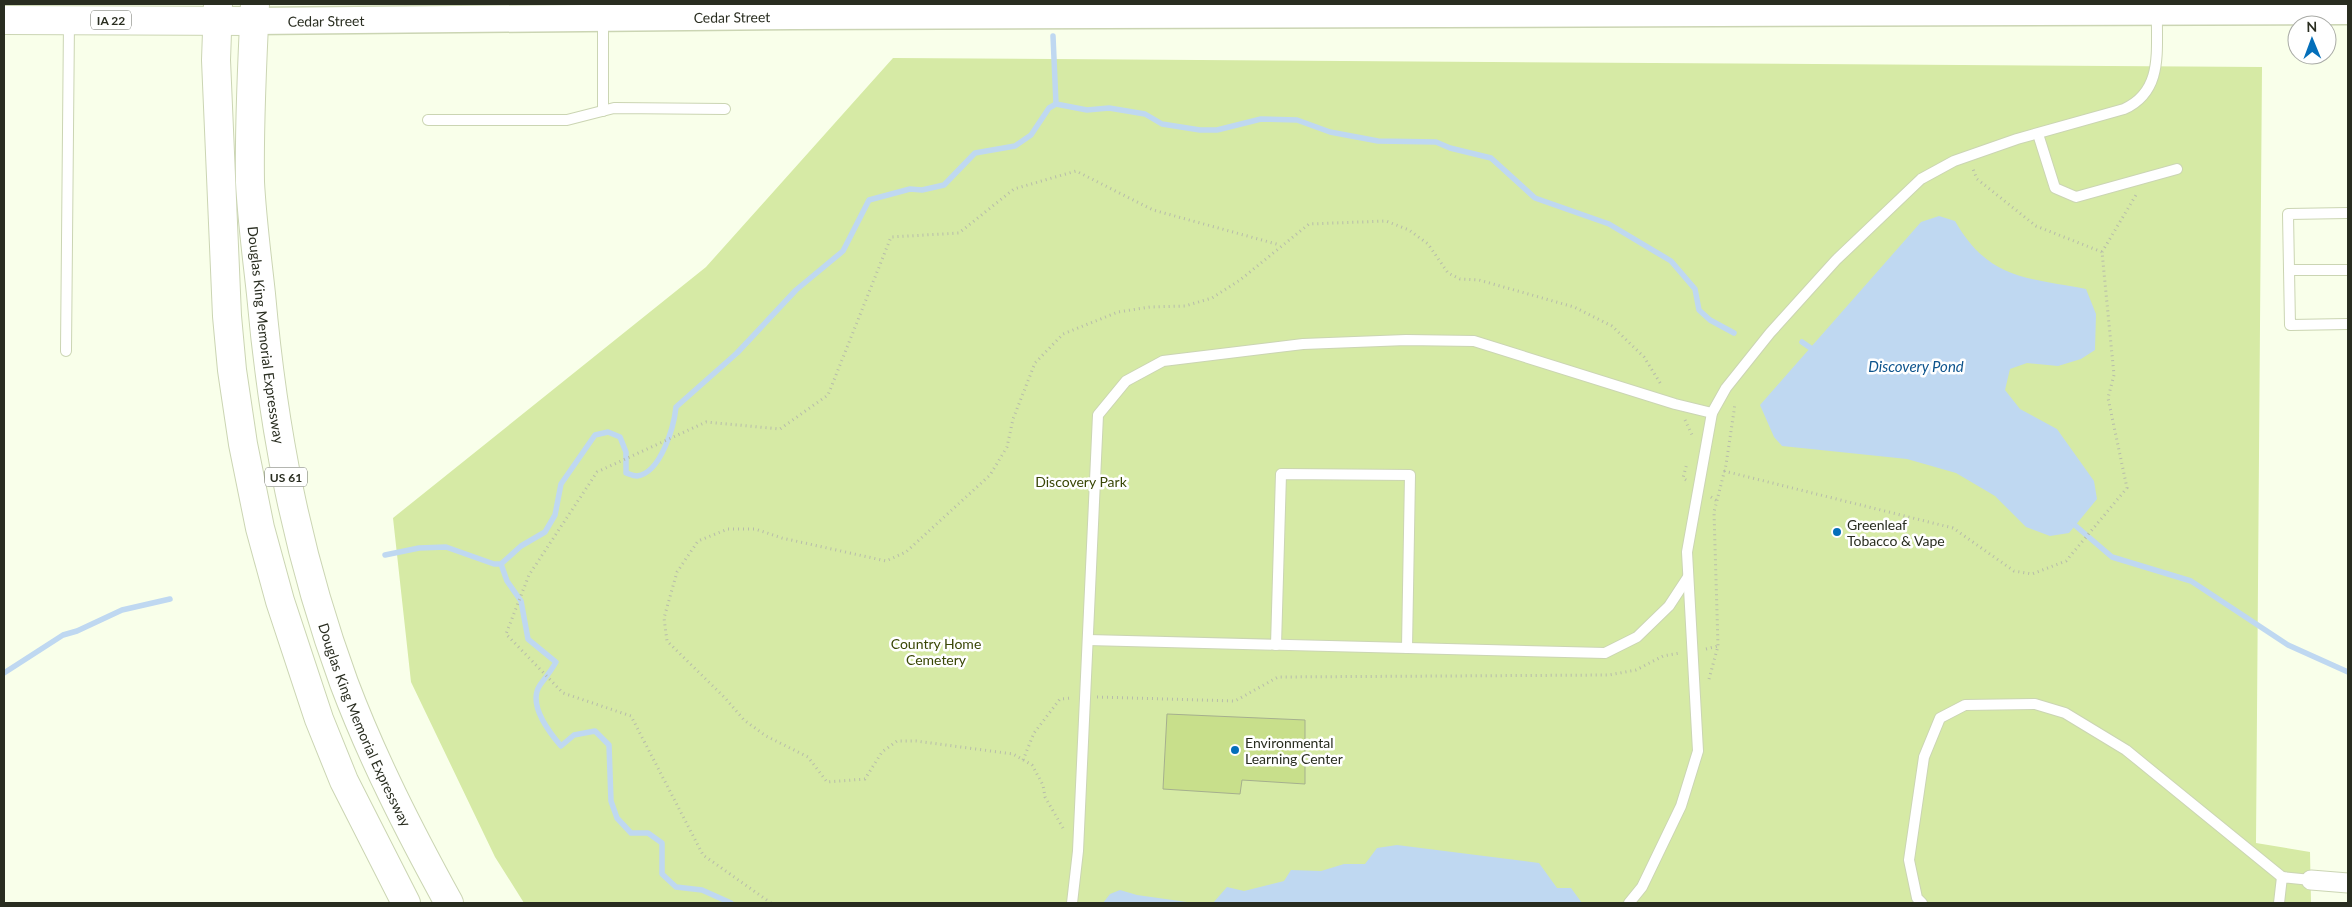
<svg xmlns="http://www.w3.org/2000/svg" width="2352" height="907" font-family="Lato,sans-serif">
<rect width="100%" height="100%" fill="#f9ffea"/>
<path fill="#d6eaa5" d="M893,58L2262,67L2256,843L2310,852L2311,903H524L495,857L411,682L393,518L706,267Z"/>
<g fill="#bfd8f1">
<path d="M1939,216L1955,221C1988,279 2027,278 2086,289L2096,314L2095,350L2081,359L2058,366L2027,363L2010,369L2005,390L2020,409L2057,429L2094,481L2097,499L2069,533L2050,536L2026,527L1995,496L1956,473L1907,459L1782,446L1774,437L1760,405L1921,222Z"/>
<path d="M1397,845L1539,863L1557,888H1571L1582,903H1213L1227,887L1244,891L1284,881L1291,870L1321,871L1344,864H1365L1377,848Z"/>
<path d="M1120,890L1137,895L1194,903H1103L1110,894Z"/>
</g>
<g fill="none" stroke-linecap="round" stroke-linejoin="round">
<g stroke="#bfd8f1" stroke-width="5.5">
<path d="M1053,36L1056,104"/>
<path d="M1802,342L1815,351"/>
<path d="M2070,521L2112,557L2191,581L2288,645L2348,672"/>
<path d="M385,555L419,548L446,547L494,564H501L521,546L545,532L555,515L561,484L595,435L608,432L620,437L626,452V473C629,474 634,476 637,476C661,473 674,426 676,407L737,353L796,290L843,251L869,200L910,189L922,190L944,185L975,153L1015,146L1031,135L1049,108L1056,104L1087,110L1109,108L1145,114L1162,124L1200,130H1217L1261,119L1297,120L1330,132L1378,141L1436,142L1450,148L1491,158L1535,198L1609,224L1671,261L1695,289L1699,310L1710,320L1734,333"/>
<path d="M501,564L507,581L521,601L528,639L556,662C551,671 546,677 540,685C527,704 549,732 561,746L574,735L595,731L609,745L611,801L617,818L631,833H648L662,843V874L676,887L702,890L731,903"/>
<path d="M4,673L63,635L77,631L122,610L170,599"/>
</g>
</g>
<path fill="#c8df8b" stroke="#a5af8e" d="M1167,714L1305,720V784L1242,780L1240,794L1163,789Z"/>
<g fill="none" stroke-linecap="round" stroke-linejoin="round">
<g stroke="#cbd5b3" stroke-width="12">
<g id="service">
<path d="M603,111V18"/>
<path d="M428,120H567L614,108L725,109"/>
<path d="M2038,134L2055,188L2076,197L2177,169"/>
<path d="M2348,213L2288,214L2290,325L2348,324"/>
<path d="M2289,270H2348"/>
<path d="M66,351L69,21"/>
<path d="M1088,640L1605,653L1637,637L1669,606L1688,577"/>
<path d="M1276,645L1281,474L1410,475L1407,648"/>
<path d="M1072,903L1078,851L1098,415L1126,381L1163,361L1303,344L1406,340L1474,341L1675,404L1712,413"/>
<path d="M1629,903L1642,887L1681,806L1698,751L1687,552L1712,413L1726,388L1770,333L1836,260L1921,179L1954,161L2017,139L2124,109C2164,91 2156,50 2157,12"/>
<path d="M1922,903L1917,898L1909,860L1924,757L1940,718L1965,705L2035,704L2065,713L2126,750L2282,877"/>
<path d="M2279,903L2282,877L2311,880"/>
</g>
</g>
<g stroke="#cbd5b3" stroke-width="21">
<path id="minor" d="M2311,880L2348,883"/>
</g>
<g stroke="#cbd5b3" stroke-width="29">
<g id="secondary">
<path id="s1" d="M254,21L792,16L2348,11"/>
</g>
</g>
<g stroke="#cbd5b3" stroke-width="30">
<path id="primary" d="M4,20L254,21"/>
</g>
<g stroke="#cbd5b3" stroke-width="30">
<g id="trunk">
<path d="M218,4L216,60L227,316L232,370L243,444L260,528L280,601L319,719L344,781L406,903"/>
<path id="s2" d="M255,4C252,63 249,123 250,182C252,220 257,257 261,294C273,429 297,555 344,683C373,760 410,832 449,903"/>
</g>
</g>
<g stroke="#b7bcaa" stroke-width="3" stroke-dasharray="1 4" stroke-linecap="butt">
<path d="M2102,252L2136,195"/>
<path d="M1685,420L1693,437"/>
<path d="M1724,471L1953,528L2014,571L2032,574L2066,561L2127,488L2108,398L2114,375L2102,252L2036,226L1977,179L1973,169"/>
<path d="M1686,480L1683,478L1687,463"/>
<path d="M1711,497L1717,501"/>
<path d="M1706,649L1718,646"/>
<path d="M1709,679L1718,646L1714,512L1726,465L1735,404"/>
<path d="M1097,697L1235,701L1278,677L1609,675L1636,670L1663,656L1680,653"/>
<path d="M1023,760L1034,733L1060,699L1071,698"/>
<path d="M1063,828L1045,797L1043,785L1032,765L1013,754L916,741H897L882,752L865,779L827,782L808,757L766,736L744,720L726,699L667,641L664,618L677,572L698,541L728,529H755L782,538L886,561L906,552L990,475L1007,447L1013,419L1035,363L1063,334L1118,312L1150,307L1185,306L1212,298L1240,280L1309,224L1386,221L1409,230L1428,244L1448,273L1460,279L1479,280L1574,307L1612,326L1644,357L1662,386"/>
<path d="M771,903L703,855L631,716L563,693L506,634L529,575L597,472L706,422L780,429L828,395L891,237L959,233L1014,189L1076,171L1153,210L1280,245"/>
</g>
<use href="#service" stroke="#fff" stroke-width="10"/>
<use href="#minor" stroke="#fff" stroke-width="19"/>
<use href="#secondary" stroke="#fff" stroke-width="26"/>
<use href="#primary" stroke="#fff" stroke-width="28"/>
<use href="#trunk" stroke="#fff" stroke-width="28"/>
</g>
<g fill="#046fba" stroke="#fff" stroke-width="2">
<circle cx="1837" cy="532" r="5"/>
<circle cx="1235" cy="750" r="5"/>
</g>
<g text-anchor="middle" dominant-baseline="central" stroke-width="5" stroke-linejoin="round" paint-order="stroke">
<g fill="#fff" stroke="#696c63" stroke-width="1">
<rect x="91" y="10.5" width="40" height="19" rx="4"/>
<rect x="265" y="467.5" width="42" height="19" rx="4"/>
</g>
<g font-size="12" font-weight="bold" fill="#292d20">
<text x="111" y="20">IA 22</text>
<text x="286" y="477">US 61</text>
</g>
<g font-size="14" fill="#292d20" stroke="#fff">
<text stroke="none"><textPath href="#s1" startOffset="478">Cedar Street</textPath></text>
<text stroke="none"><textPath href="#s1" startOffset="72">Cedar Street</textPath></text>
<text stroke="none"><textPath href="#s2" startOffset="332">Douglas King Memorial Expressway</textPath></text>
<text stroke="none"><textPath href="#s2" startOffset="736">Douglas King Memorial Expressway</textPath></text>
</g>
<g font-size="14" fill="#394605" stroke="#fff">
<text x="1081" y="481">Discovery Park</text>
<text x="936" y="643">Country Home<tspan x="936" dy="16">Cemetery</tspan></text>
</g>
<g font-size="14" fill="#292d20" stroke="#fff" text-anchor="start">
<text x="1847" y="524">Greenleaf<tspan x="1847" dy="16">Tobacco &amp; Vape</tspan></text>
<text x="1245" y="742">Environmental<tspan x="1245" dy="16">Learning Center</tspan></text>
</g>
<g font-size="15" font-style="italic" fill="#0d548d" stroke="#fff">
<text x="1916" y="366">Discovery Pond</text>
</g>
</g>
<rect width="2352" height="907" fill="none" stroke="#292d20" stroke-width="10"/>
<g transform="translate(2312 40) rotate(359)"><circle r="24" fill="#ffffff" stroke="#a9aba6"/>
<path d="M0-4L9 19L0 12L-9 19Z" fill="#046fba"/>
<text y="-8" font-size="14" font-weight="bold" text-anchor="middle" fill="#292d20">N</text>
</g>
</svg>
